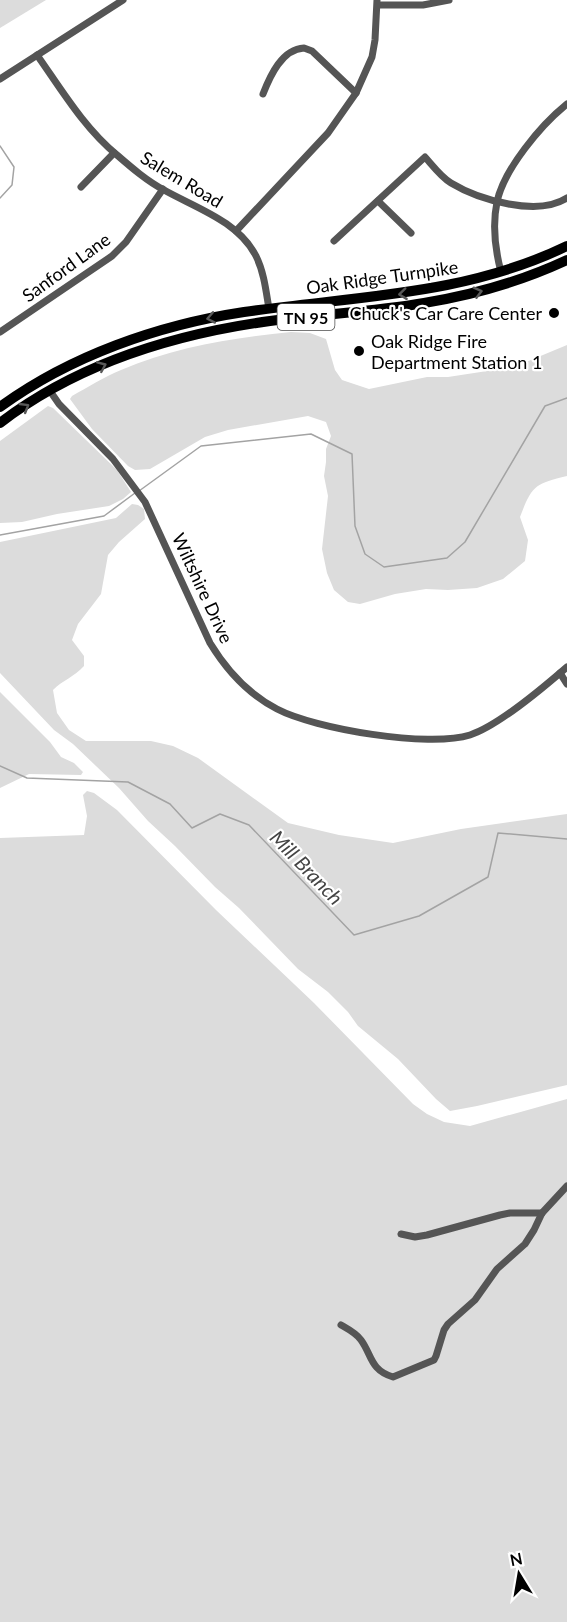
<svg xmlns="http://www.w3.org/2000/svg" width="567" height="1622" font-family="Lato,sans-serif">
<rect width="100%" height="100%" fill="#fff"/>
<g fill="#dcdcdc">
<path d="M0,0H46L0,28Z"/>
<path d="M291,332L310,333L326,339L335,370L342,380L369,389L427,377H448L514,367L567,345V476C534,484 532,486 520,517L528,540L525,561L503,579L477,588L448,590L426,589L395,594L360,604L348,602L334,590L327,573L322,549L328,496L324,476L326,462V449L331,436L326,422L308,416L228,430L205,437L150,469L135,470L128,466L92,429L70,399L72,396C88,387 104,377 121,370C175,347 233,338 291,332Z"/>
<path d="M48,406L53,408L117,470L131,492L123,499L109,506L57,514L22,522L0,523V441Z"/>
<path d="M132,504L138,505L144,509L145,519L119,542L108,555L101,594L78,624L72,640L84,656V666C74,677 63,680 53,690L57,713L69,730L86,741H151L173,746L198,758L288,823L339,835L393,843L461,829L567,814V1085L477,1106L450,1111L436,1099L398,1059L358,1026L348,1012L328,992L298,969L239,908L215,887L175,846L148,821L119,788L73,744L54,730L0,673V542L116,518Z"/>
<path d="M0,692L50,742L61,757L74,763L83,772L81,775L29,774L0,788Z"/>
<path d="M87,791L94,793L117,810L216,910L314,1003L413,1104L427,1114L444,1122L470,1126L567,1099V1622H0V838L84,835L87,816L83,795Z"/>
</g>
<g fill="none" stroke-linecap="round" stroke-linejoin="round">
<g stroke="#a3a3a3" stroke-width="1.5">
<path d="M0,146L14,167L12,185L0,198"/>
<path d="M139,491L201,446L311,434L352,454L355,526L365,554L384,567L447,558L465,542L545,406L567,398"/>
<path d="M0,535L104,516L135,493"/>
<path d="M0,766L27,778L128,782L170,804L192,828L220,814L249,825L354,935L419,916L488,877L498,833L567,839"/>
</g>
<g stroke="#555" stroke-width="7">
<path d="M378,5H423L449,0"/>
<path d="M37,55C61,89 84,128 117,155C132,168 147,181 164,190C196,208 238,221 256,256C264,272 266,291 269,309"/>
<path d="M0,79L123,0"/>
<path d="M263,94C270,76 282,49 304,48L312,51L356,93"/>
<path d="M81,187L114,153"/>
<path d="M378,201L411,233"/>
<path d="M236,231L328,133L356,93L372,57L375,40L377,0"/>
<path d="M334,241L425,157C433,166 441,177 451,183C479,200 538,217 567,198"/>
<path d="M501,272C495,249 492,226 497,202C504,169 541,125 567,104"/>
<path d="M0,332L112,256L126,242L163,189"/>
<path d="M50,391L59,404L113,459L145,502L210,643C227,671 248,694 277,709C315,729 429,748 470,735C498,726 544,687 567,667"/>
<path d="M560,673L567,684"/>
<path d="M401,1234L415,1237L427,1235L500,1215L510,1213H542"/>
<path d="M341,1325C348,1329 356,1333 361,1340C372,1355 370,1370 393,1377L434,1360L436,1356L444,1330L448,1324L475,1300L497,1269L525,1244L534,1230L542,1213L567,1186"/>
</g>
<g stroke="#000" stroke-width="10">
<path d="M0,407C70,356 158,325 244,312C354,296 464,296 567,246"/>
<path d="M0,423C77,364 175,334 270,321C321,314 373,312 424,303C473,295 522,281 567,260"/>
</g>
</g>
<defs><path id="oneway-chevron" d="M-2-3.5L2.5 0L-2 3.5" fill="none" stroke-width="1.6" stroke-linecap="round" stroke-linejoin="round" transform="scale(1.5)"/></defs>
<g stroke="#595959">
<use href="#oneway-chevron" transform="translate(478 292) rotate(-15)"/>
<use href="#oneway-chevron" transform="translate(403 294) rotate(173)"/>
<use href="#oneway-chevron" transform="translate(211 318) rotate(169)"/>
<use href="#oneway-chevron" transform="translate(102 366) rotate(-23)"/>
<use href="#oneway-chevron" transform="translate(25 407) rotate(-31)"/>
</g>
<g fill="#000" stroke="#fff" stroke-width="2">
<circle cx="554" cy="313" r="6"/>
<circle cx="359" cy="351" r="6"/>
</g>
<g text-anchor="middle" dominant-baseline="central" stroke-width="4.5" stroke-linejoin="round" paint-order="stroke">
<rect fill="#fff" stroke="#4c4c4c" stroke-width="1.5" x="277.5" y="304" width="57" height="26" rx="4.5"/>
<g font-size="16" font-weight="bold" fill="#000">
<text x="306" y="317">TN 95</text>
</g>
<g font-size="18" fill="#000" stroke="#fff">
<text transform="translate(182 179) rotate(31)">Salem Road</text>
<text transform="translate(66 267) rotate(-36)">Sanford Lane</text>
<text transform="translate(382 277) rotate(-8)">Oak Ridge Turnpike</text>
<text transform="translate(203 588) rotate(65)">Wiltshire Drive</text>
</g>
<g font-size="18" fill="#000" stroke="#fff" text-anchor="end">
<text x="542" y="313">Chuck's Car Care Center</text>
<text x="371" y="341" text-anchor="start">Oak Ridge Fire<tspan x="371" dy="21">Department Station 1</tspan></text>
</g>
<g font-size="20" font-style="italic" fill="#444" stroke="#fff">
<text transform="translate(307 867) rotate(46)">Mill Branch</text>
</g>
</g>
<g transform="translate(519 1574) rotate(349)" stroke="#ffffff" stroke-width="4.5" paint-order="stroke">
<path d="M0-4.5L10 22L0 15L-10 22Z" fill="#000000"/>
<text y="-9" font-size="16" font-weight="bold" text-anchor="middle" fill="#000000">N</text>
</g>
</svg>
